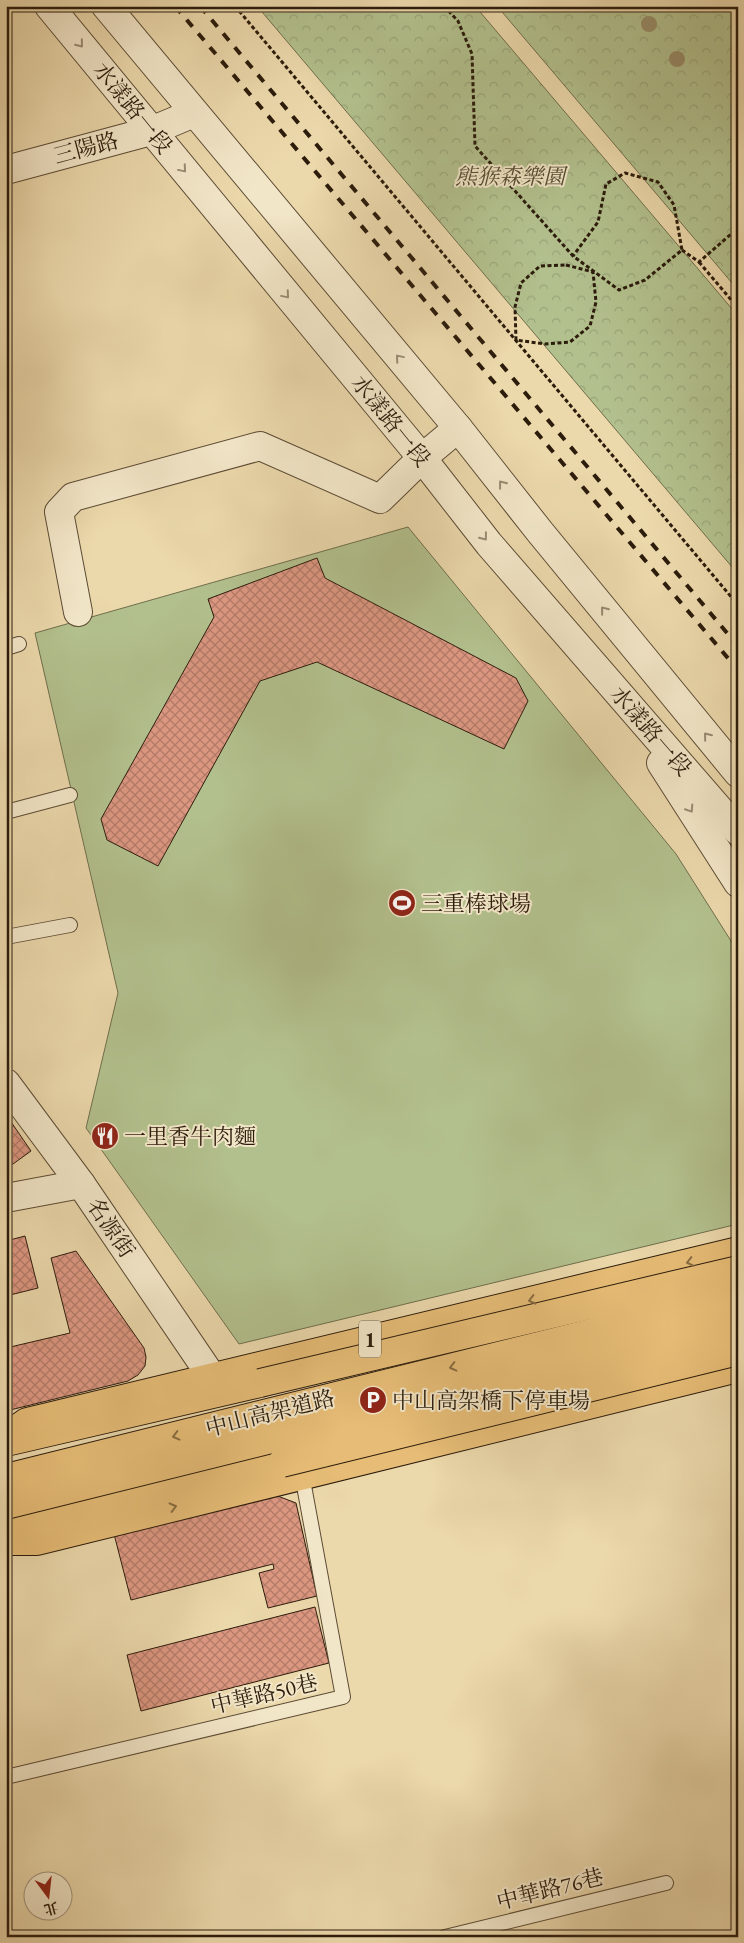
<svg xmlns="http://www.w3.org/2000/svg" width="744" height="1943" font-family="'EB Garamond','Noto Serif TC',serif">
<defs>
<pattern id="forest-crowns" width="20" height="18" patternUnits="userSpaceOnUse" patternTransform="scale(1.25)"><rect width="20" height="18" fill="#b2c08d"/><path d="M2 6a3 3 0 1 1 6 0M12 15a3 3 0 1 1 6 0" fill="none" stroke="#99a478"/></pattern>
<pattern id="building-cross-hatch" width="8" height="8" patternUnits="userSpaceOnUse" patternTransform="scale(1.25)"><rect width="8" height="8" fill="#dc9781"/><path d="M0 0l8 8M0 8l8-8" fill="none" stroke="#b37a68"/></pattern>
</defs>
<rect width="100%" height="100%" fill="#ebd8ab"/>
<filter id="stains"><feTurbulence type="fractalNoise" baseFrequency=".004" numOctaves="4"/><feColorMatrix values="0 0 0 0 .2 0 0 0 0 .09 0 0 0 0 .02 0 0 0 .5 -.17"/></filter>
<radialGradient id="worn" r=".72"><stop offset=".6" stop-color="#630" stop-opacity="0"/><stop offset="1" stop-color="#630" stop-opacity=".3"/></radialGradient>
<g fill="url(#forest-crowns)" stroke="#6f6e4c">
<path d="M257,6H475L738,316V574Z"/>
<path d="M497,6H738V290Z"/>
</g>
<path fill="#b2c08d" stroke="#6f6e4c" d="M408,527L676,854L738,952V1224L239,1344L86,1128L118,993L35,633Z"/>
<g fill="url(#building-cross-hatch)" stroke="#2c1c0c">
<path d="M317,558L325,578L516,678L528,701L504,749L317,662L260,681L158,866L107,840L101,819L214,617L208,599Z"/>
<path d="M7,1116L31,1151L6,1169V1117Z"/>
<path d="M25,1236L38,1288L6,1296V1241Z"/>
<path d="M76,1251L144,1348L146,1357L145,1366L138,1375L128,1381L6,1411V1348L70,1333L51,1258Z"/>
<path d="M275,1495L296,1503L317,1596L268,1608L259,1573L274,1569L273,1564L131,1600L114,1534Z"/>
<path d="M315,1607L329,1663L141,1711L127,1655Z"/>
</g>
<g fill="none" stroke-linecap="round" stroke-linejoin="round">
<g stroke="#5c4b34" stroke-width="16">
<g id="service">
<path d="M6,648L19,644"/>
<path d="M6,812L70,795"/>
<path d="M6,937L70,925"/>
<path d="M6,1777L343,1697L302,1475"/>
<path d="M445,1937L666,1883"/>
</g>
</g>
<g stroke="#5c4b34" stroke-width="30">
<g id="minor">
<path d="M6,170L151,131L194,113"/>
<path d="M78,612L59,512L73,497L260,446L380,499L422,458L458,428"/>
<path d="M6,1083L81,1184L212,1377"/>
<path d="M6,1198L81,1184"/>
</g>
</g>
<g stroke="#5c4b34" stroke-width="30">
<g id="tertiary">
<path d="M49,6L422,458L489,544L738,831"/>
<path d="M106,6L458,428L540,532L738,773"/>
<path d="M661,763L738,883"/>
</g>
</g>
<g stroke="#2c1c0c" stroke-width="30">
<g id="primary">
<path d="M6,1437L27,1422L738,1251"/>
<path d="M6,1541H37L738,1368"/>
</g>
</g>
<g stroke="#2c1c0c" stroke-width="30">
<g id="trunk">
<path d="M6,1442L260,1383"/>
<path d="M6,1534L282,1463"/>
</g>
</g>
<g stroke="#2c1c0c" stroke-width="3" stroke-dasharray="4 2.5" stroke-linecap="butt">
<path d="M235,6L738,605"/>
<path d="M444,6L458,21L472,54L475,146L573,256L619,290L645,280L682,250L674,205L658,182L625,173L606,184L598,222L573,256"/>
<path d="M682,250L699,262L738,228"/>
<path d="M699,262L738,308"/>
<path d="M566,265L593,272L596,302L590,326L570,342L545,344L516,340L515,307L521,283L540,266Z"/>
</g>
<use href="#service" stroke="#f2e6c8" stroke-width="14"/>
<use href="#minor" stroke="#f2e6c8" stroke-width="28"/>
<use href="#tertiary" stroke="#f2e6c8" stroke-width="28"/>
<use href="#primary" stroke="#e6bc76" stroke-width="28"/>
<use href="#trunk" stroke="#e6bc76" stroke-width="28"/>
<g stroke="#2c1c0c" stroke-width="4" stroke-dasharray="9 9" stroke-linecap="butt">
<path d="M175,6L738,670"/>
<path d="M200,6L738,646"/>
</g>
<g stroke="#2c1c0c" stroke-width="30" stroke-linecap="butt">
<g id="trunk-bridge">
<path d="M260,1383L738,1270"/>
<path d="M282,1463L738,1351"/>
<path d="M6,1478L579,1336L738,1295"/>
<path d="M6,1505L738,1323"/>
</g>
</g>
<use href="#trunk-bridge" stroke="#e6bc76" stroke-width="28"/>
</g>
<g fill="#988c69">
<circle cx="649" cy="24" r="8"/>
<circle cx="677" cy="59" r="8"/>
</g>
<defs><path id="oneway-chevron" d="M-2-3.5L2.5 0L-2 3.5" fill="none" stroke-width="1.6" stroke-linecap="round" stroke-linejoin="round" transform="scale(1.25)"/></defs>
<g stroke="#998b73">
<use href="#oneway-chevron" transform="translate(80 44) rotate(51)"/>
<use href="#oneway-chevron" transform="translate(183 169) rotate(50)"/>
<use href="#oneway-chevron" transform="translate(286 295) rotate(50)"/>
<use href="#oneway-chevron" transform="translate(399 358) rotate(-130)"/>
<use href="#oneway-chevron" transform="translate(502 484) rotate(-128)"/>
<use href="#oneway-chevron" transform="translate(484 537) rotate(52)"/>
<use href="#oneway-chevron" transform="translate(604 610) rotate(-129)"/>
<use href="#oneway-chevron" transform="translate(707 736) rotate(-129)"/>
<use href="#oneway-chevron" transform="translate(690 809) rotate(57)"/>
</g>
<g stroke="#896c41">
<use href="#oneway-chevron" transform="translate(690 1262) rotate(166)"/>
<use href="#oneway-chevron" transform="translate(532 1300) rotate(166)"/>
<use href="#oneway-chevron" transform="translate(453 1367) rotate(166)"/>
<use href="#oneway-chevron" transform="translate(176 1436) rotate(166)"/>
<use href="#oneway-chevron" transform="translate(173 1507) rotate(-14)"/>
</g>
<defs>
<g id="stadium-disc" transform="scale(1.4375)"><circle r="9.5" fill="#8f2418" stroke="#f2e6c8"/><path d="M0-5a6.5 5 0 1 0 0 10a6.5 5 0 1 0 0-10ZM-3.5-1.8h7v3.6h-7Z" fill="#fff"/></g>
<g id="restaurant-disc" transform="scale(1.4375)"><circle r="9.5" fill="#8f2418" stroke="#f2e6c8"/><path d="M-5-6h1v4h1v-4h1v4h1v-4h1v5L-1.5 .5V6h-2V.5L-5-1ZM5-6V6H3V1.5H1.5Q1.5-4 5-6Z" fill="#fff"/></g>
<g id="parking-disc" transform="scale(1.4375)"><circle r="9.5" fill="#8f2418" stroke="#f2e6c8"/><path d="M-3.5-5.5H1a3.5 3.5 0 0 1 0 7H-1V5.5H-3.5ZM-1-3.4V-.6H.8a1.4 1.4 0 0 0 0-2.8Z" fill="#fff"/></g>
</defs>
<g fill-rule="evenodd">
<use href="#stadium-disc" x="402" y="903"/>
<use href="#restaurant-disc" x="105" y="1136"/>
<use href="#parking-disc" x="373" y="1400"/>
</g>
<g text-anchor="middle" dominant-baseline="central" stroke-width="4" stroke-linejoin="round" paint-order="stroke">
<rect fill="#f2e6c8" stroke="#675944" stroke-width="1" x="359" y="1320.5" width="22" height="37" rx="4"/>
<g font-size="21" font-weight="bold" fill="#2c1c0c">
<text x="370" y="1339">1</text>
</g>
<g font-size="22" fill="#2c1c0c" stroke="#f2e6c8">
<text transform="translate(133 108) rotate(51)">水漾路一段</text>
<text transform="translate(86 148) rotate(-15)">三陽路</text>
<text transform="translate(391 421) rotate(51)">水漾路一段</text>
<text transform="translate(651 731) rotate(49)">水漾路一段</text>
<text transform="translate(111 1228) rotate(56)">名源街</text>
<text transform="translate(270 1413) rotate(-14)">中山高架道路</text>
<text transform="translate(264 1694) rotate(-13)">中華路50巷</text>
<text transform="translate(550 1889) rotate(-14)">中華路76巷</text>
</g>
<g font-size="22" font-style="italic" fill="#544d33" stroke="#f2e6c8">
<text x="510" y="176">熊猴森樂園</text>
</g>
<g font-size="22" fill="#2c1c0c" stroke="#f2e6c8" text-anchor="start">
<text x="421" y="903">三重棒球場</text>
<text x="124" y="1136">一里香牛肉麵</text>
<text x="392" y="1400">中山高架橋下停車場</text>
</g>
</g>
<rect width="744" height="1943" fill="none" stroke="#ebd8ab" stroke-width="25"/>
<rect x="8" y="8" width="729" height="1928" fill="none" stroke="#2c1c0c" stroke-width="2.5"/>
<rect x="12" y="12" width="719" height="1918" fill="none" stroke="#2c1c0c"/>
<g transform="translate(48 1896) rotate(165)"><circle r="24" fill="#f2e6c8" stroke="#a3957d"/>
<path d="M0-4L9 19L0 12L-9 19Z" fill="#8f2418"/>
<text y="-8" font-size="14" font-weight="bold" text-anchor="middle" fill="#2c1c0c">北</text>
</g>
<rect width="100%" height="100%" filter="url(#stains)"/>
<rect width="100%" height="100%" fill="url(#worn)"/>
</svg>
